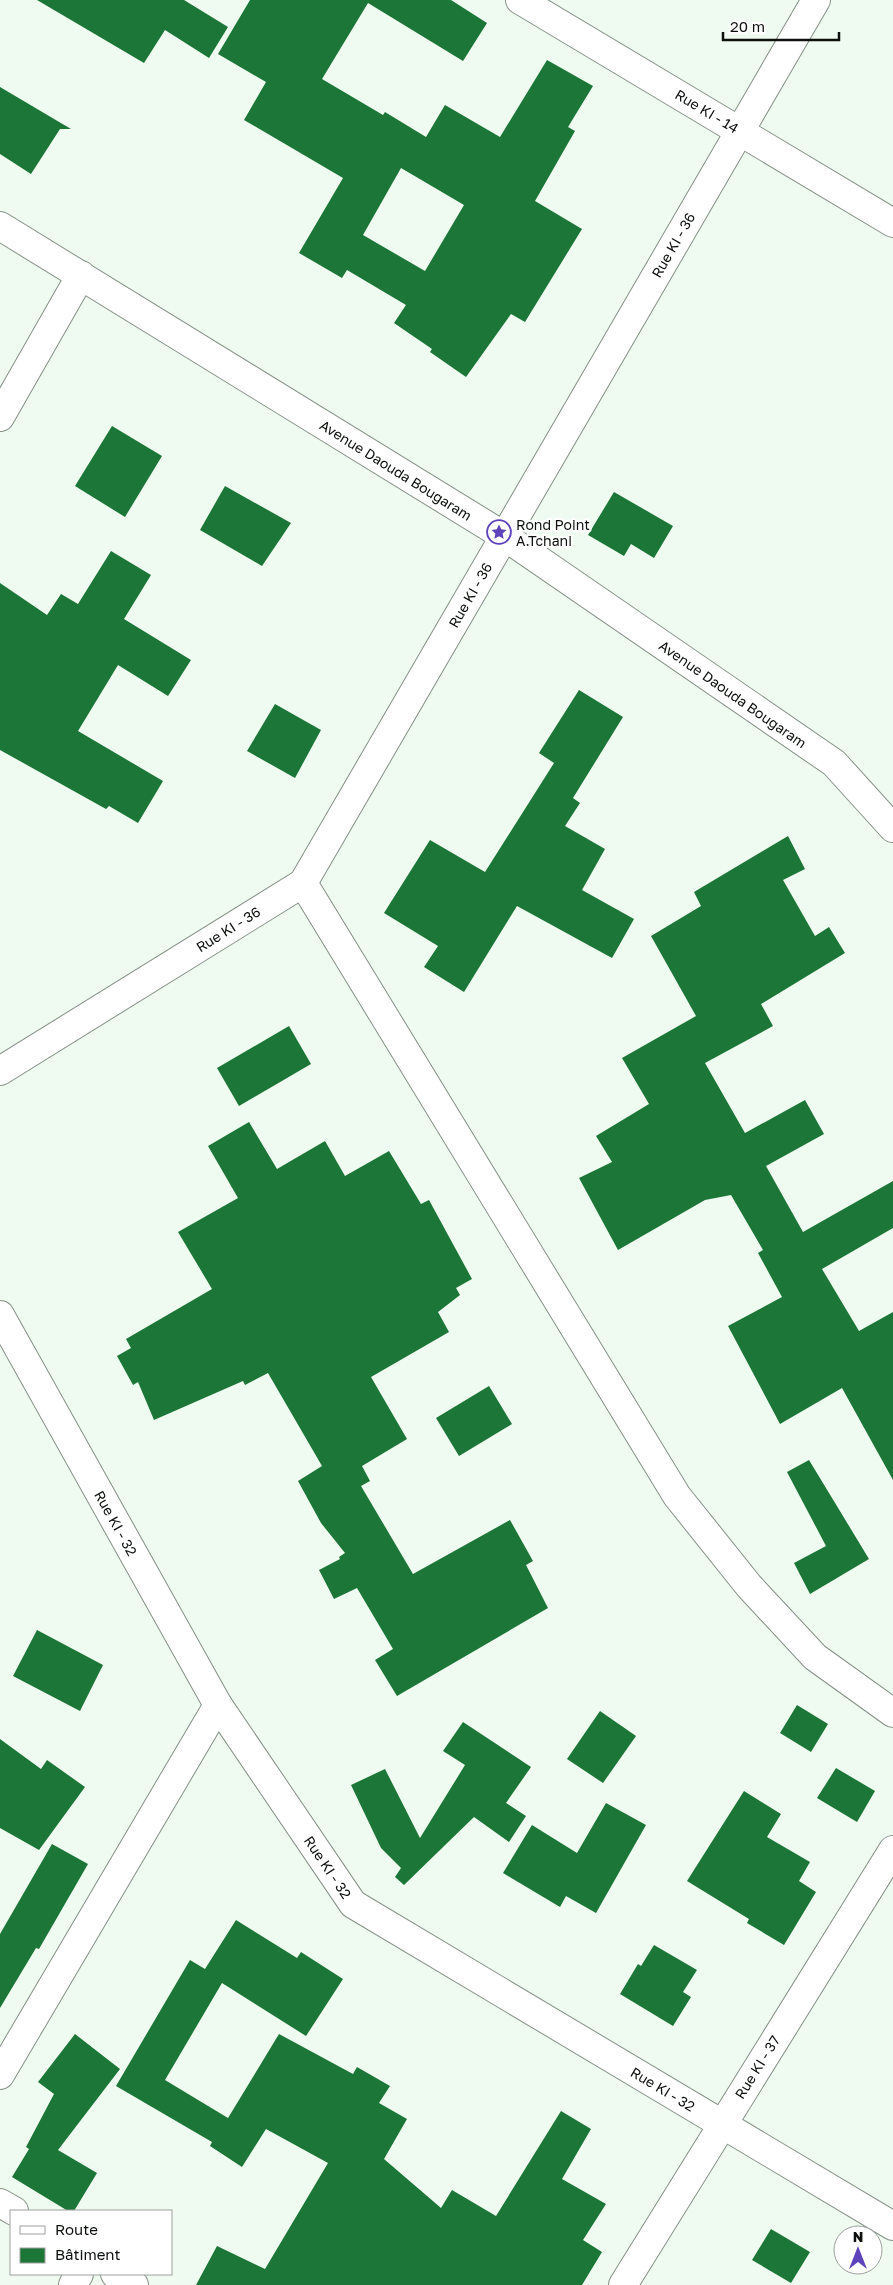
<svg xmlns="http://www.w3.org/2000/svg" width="893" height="2285" font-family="'Golos Text',sans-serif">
<rect width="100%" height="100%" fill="#effbf0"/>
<g fill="#1c7637" fill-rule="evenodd">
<path d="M37,0H184L228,27L209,58L165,30L144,63Z"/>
<path d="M250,0H451L487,23L463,61L368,3L322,79L383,115L385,112L426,137L445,105L500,137L547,60L593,86L568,127L575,131L535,201L582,229L525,322L511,314L466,377L430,352L432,349L394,323L406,305L347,270L342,278L299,253L343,178L244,120L266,82L218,54ZM401,168L464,205L425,271L363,235Z"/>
<path d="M0,87L71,129H60L31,174L0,154Z"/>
<path d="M112,426L162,456L125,517L75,486Z"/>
<path d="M225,486L291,523L262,566L200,530Z"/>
<path d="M614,492L673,526L654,558L631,544L624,556L588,535Z"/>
<path d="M111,551L151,575L124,619L191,660L168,696L118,665L78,731L163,781L138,823L109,806L106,809L0,750V583L47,615L61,594L78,604Z"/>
<path d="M579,690L623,717L573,798L580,803L565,826L605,849L582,890L634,919L612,958L517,906L464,992L424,967L438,946L384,913L430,840L485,872L554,763L539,753Z"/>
<path d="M275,704L321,730L295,778L247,751Z"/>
<path d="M788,836L805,869L783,880L815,936L829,927L845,953L761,1004L773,1026L705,1063L745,1133L805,1100L824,1134L766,1166L803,1232L893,1181V1228L822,1269L859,1331L893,1312V1480L842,1388L780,1424L728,1326L782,1297L758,1253L763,1250L731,1195L705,1200L618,1250L579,1178L612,1162L596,1136L649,1104L622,1058L696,1016L651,936L701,906L694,892Z"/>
<path d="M289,1026L311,1064L239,1106L217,1068Z"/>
<path d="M249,1122L277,1169L325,1141L345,1176L389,1151L421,1204L429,1200L472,1279L456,1288L460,1295L438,1312L449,1332L371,1377L407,1439L362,1466L370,1481L361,1486L413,1574L510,1520L533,1561L526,1565L548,1608L397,1696L375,1660L393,1649L357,1588L334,1599L319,1570L340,1559L339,1557L345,1553L321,1523L298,1481L322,1466L268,1373L245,1385L243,1381L154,1420L138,1382L133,1385L117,1356L131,1348L126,1339L212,1289L178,1232L238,1198L208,1146Z"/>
<path d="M489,1386L512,1424L459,1456L436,1418Z"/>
<path d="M809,1460L869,1559L810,1594L794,1563L826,1546L787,1472Z"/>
<path d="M37,1630L103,1665L80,1711L13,1676Z"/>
<path d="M797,1705L828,1724L811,1752L780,1733Z"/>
<path d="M600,1711L636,1736L603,1783L567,1759Z"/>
<path d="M463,1722L531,1767L506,1803L526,1816L509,1842L474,1817L404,1885L395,1877L401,1868L381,1848L351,1785L385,1769L420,1838L465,1765L443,1751Z"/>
<path d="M0,1739L41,1769L47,1760L85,1787L39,1850L0,1828Z"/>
<path d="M836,1768L875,1791L857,1822L817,1798Z"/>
<path d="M744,1791L781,1814L767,1837L810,1862L799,1881L816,1892L784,1945L747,1923L749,1919L687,1881Z"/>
<path d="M606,1803L646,1825L596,1913L566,1896L560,1907L503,1873L532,1825L577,1853Z"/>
<path d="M52,1844L88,1864L39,1949L36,1948L0,2008V1934Z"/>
<path d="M236,1920L297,1958L301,1952L343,1979L306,2036L222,1983L165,2080L228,2118L279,2034L353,2074L357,2067L390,2086L379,2103L407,2119L384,2159L441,2208L452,2190L496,2216L561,2111L591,2129L562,2179L606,2204L583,2240L602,2252L582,2285H196L217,2246L265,2269L328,2163L266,2129L242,2167L210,2146L212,2142L116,2086L190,1960L205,1969Z"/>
<path d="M654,1945L697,1970L683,1992L691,1997L673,2026L620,1994L638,1964L641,1966Z"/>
<path d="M75,2034L120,2069L58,2150L97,2173L74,2211H68L12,2177L29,2149L26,2147L54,2094L38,2082Z"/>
<path d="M771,2229L810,2252L791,2283L752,2260Z"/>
</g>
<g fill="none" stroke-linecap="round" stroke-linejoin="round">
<g stroke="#859187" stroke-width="30">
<g id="minor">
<path d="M520,0L893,223"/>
<path d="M0,226L504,536L834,763L893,828"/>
<path d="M0,417L81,275"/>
<path d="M303,883L677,1496L749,1586L815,1657L893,1713"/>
<path d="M0,1071L303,883L816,0"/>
<path d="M0,1315L218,1705L353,1904L893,2226"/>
<path d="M0,2075L218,1705"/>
<path d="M0,2203L14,2211"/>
<path d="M115,2274L134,2285"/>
<path d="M73,2285L79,2274"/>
<path d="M623,2285L893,1850"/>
</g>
</g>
<use href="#minor" stroke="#fff" stroke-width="28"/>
</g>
<defs>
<g id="sight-ring" transform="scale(1.25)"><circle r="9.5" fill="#fff" stroke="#5e43bb" stroke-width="1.5"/><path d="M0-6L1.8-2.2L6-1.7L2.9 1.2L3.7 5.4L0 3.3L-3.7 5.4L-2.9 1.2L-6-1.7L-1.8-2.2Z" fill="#5e43bb"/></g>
</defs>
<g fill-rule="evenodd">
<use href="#sight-ring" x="499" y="532"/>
</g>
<g text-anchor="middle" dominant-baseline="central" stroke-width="4.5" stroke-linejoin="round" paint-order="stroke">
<g font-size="14" fill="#0d110d" stroke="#fff">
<text transform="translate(707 111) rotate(31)">Rue KI - 14</text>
<text transform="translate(673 245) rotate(-60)">Rue KI - 36</text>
<text transform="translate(396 470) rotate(32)">Avenue Daouda Bougaram</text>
<text transform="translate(470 595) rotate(-60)">Rue KI - 36</text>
<text transform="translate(733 694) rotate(35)">Avenue Daouda Bougaram</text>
<text transform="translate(228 929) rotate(-32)">Rue KI - 36</text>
<text transform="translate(116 1523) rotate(61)">Rue KI - 32</text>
<text transform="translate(328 1867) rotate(56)">Rue KI - 32</text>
<text transform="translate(757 2067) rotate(-58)">Rue KI - 37</text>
<text transform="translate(663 2089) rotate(31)">Rue KI - 32</text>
</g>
<g font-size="14" fill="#0d110d" stroke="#fff" text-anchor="start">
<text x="516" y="524">Rond Point<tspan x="516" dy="16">A.Tchani</tspan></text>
</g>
</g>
<rect x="10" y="2210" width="162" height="65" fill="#ffffff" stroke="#9ea09e"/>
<rect x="20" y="2226" width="25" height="8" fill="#ffffff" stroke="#9ea09e"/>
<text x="55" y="2235" font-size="15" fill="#0d110d">Route</text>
<rect x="20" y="2248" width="25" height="15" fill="#1c7637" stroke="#9ea09e"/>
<text x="55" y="2260" font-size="15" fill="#0d110d">Bâtiment</text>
<g transform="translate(858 2250)"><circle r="24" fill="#ffffff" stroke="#9ea09e"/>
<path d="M0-4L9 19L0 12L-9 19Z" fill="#5e43bb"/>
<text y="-8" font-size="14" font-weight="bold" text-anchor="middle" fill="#0d110d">N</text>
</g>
<path d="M723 32v8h116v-8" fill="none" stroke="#0d110d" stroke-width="2.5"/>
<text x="730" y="32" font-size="15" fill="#0d110d" stroke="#ffffff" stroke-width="4" paint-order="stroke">20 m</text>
</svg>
